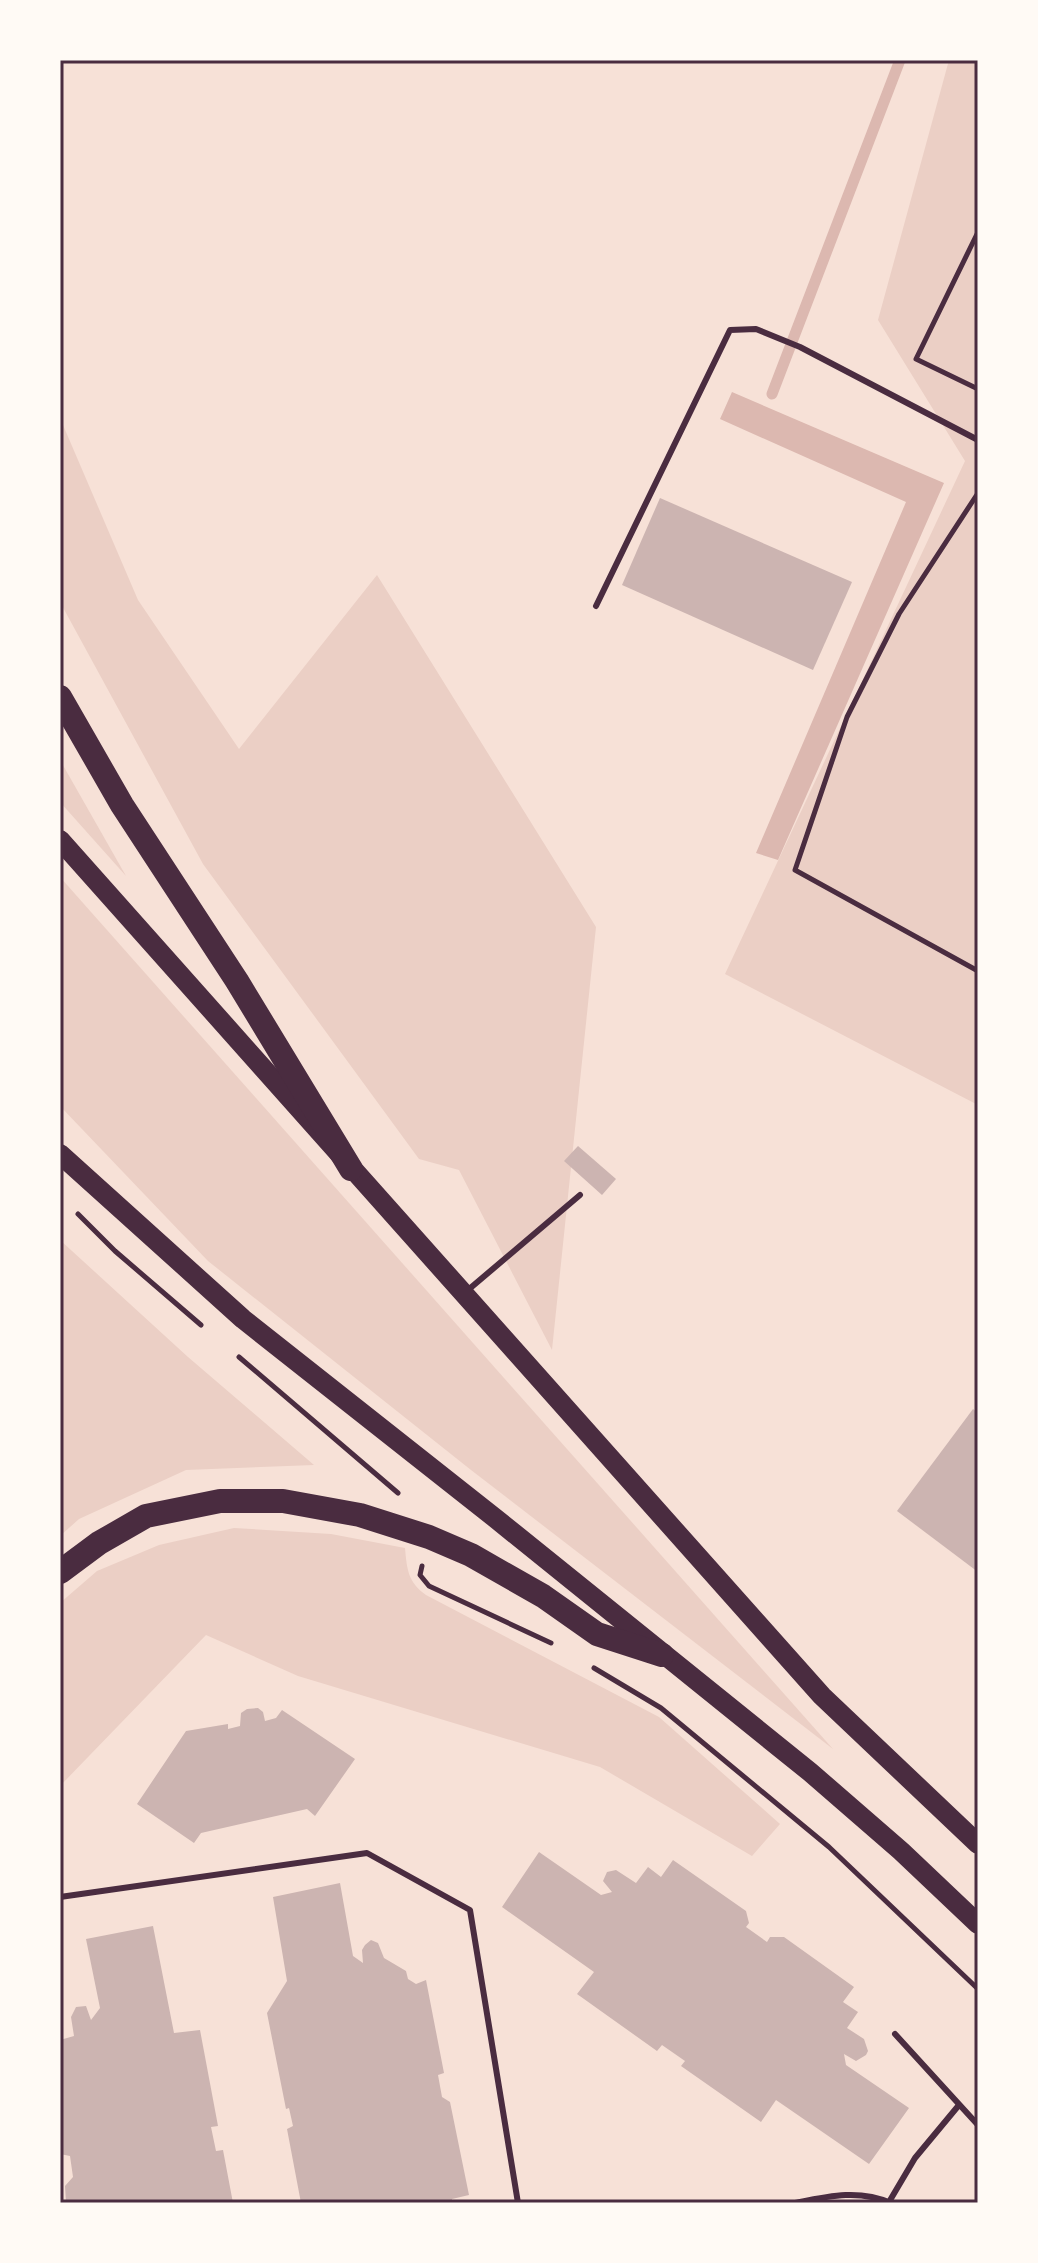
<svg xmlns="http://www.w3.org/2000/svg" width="1038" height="2263" font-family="'Space Grotesk',sans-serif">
<rect width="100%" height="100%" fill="#f7e1d7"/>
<g fill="#ebcfc5">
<path d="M949,60H978V1105L725,974L965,461L878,320Z"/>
<path d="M60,418L138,600L239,749L377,575L596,927L552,1350L459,1170L419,1159L203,864L60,602Z"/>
<path d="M60,760L126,876L60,802Z"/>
<path d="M60,877L833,1749L471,1470L208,1261L60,1106Z"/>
<path d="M60,1240L188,1357L314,1465L186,1470L79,1519L60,1536Z"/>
<path d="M234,1528L331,1534L405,1548C407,1570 408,1582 426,1595L659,1717L780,1824L752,1856L600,1767L298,1676L206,1635L60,1786V1603L97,1571L159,1545Z"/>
</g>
<path fill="#dcb8b0" d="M732,392L944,483L778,860L756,853L906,502L720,419Z"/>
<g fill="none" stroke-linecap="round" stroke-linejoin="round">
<path stroke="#dcb8b0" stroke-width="11" d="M772,394L900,60"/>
</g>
<g fill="#ccb4b1">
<path d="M660,498L852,582L813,670L622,585Z"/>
<path d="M578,1146L616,1179L602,1195L564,1161Z"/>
<path d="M973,1409L978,1413V1572L897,1511Z"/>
<path d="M258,1708L263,1712L265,1721L276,1718L282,1710L355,1759L315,1816L307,1809L201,1833L194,1843L137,1804L186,1731L228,1724V1729L240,1726L241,1713L247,1709Z"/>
<path d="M539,1852L601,1895L612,1892L603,1881L607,1872L616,1870L636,1883L648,1867L661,1877L673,1860L746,1911L749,1923L746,1927L767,1942L770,1937H784L854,1987L843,2002L858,2012L847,2028L864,2039L868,2051L866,2055L856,2061L844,2054L846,2065L909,2108L869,2164L776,2100L761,2122L681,2066L685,2061L662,2045L657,2051L577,1994L594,1972L502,1907Z"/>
<path d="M340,1883L353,1956L363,1963L362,1950L365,1945L371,1940L378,1943L384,1958L406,1971L408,1979L416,1984L426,1980L444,2073L438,2075L442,2097L450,2102L469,2195L452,2199V2203H301L287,2129L293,2126L289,2108L286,2109L267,2013L287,1981L273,1897Z"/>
<path d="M153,1926L174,2033L200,2030L218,2126L211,2127L216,2151L223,2150L233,2203H66L65,2186L73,2177L70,2156L60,2154V2040L74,2036L71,2017L76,2007L86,2006L91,2020L100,2008L86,1939Z"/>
</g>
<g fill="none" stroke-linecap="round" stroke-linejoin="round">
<g stroke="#4a2c40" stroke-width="5">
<path d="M978,232L916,359L978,389"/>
<path d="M978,493L899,614L847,717L795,870L978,971"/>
<path d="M78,1214L115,1251L201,1325"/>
<path d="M239,1357L398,1493"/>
<path d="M422,1566L420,1575L429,1586L551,1643"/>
<path d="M594,1668L661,1708L829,1847L978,1989"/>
</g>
<g stroke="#4a2c40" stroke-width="6">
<path d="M596,606L730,330L756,329L800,347L978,440"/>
<path d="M468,1290L580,1195"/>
<path d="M60,1897L367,1853L470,1910L518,2203"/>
<path d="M895,2034L978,2125"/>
<path d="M889,2202L915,2158L959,2105"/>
<path d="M795,2203C829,2196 859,2189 891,2203"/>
</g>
<g stroke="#4a2c40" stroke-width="20">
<path d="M60,840L822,1696L978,1844"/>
<path d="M60,1154L243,1319L495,1518L810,1772L901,1851L978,1924"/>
</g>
<g stroke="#4a2c40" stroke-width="24">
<path d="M60,697L122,805L237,981L351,1169"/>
<path d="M60,1572L99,1543L146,1516L220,1501H283L360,1515L429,1537L471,1555L543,1596L597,1634L662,1655"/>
</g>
</g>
<rect width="1038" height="2263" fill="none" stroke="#fffaf5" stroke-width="124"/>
<rect x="62" y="62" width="914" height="2139" fill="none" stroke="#4a2c40" stroke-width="3"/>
</svg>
